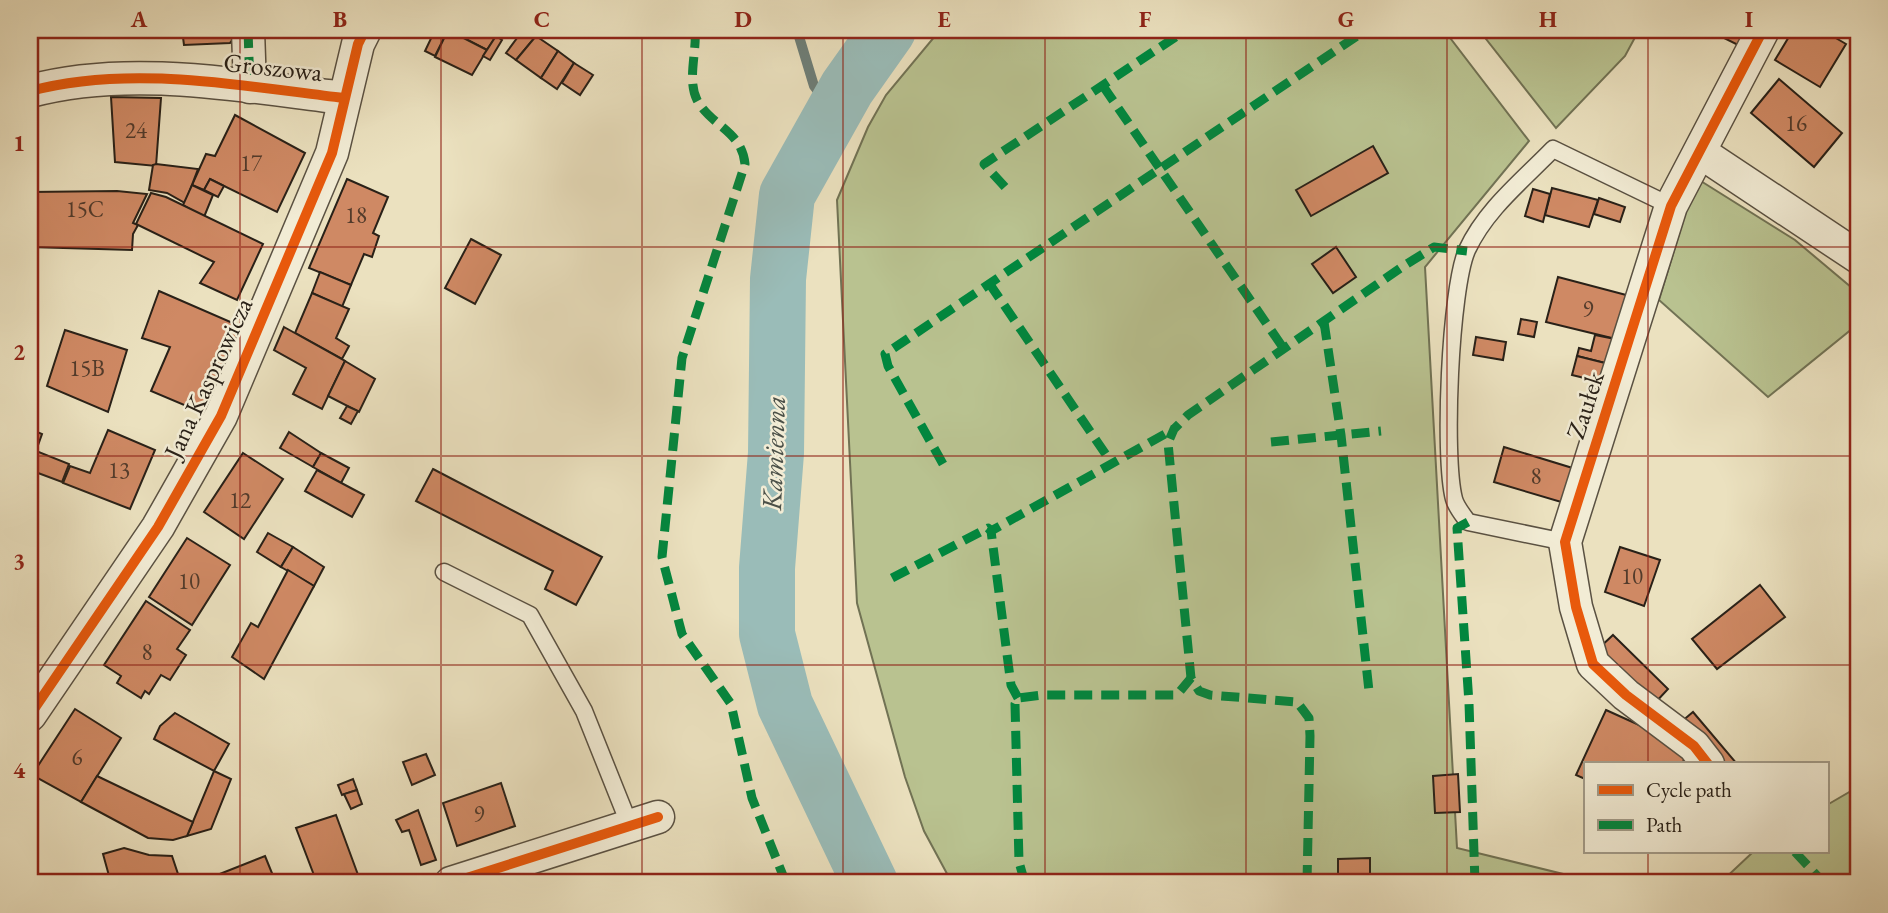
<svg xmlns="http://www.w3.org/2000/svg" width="1888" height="913" font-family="'EB Garamond',serif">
<rect width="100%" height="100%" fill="#ebe1bf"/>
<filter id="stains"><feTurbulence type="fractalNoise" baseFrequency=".00286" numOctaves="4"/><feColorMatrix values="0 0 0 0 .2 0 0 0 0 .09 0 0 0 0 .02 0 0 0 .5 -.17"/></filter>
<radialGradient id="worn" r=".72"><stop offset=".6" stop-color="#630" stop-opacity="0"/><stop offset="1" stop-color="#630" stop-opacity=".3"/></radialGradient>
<g fill="#b9c290" stroke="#717254" stroke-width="2">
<path d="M940,30H1444L1529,141L1425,267L1457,848L1600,883H952L924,831L905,777L857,603L837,200L868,127L886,95Z"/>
<path d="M1479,30H1639L1625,56L1556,128Z"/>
<path d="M1696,178L1795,240L1858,293V324L1768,397L1659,300Z"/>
<path d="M1858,787V883H1720L1753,852H1827V805Z"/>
</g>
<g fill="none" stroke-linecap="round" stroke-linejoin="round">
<path stroke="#6d7e78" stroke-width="10" d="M797,30L814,86L833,111"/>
<path stroke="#9abcb8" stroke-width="56" d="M870,883L785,705L767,634V568L776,453L778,279L787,195L847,88L888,30"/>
</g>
<g fill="#cf8964" stroke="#292118" stroke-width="2">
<path d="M182,30H234L235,37L230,43L184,45Z"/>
<path d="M435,30H448L435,56L425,51Z"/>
<path d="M448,30H500L487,50Z"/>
<path d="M448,30L487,50L472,75L435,57Z"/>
<path d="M523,30L536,36L516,60L506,53Z"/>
<path d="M1708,30H1746L1738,45Z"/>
<path d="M1793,30H1822L1846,44L1820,87L1775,60Z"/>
<path d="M496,36L502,40L490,60L483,56Z"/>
<path d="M536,36L558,51L541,78L516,60Z"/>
<path d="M558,51L574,63L557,89L541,78Z"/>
<path d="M574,63L593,75L580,95L562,83Z"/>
<path d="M1779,79L1842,133L1814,167L1751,113Z"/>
<path d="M111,97L161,98L156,166L115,162Z"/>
<path d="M235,115L305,153L277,212L210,179L204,190L192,185L206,154L215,156Z"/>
<path d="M1373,146L1388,173L1311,216L1296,190Z"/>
<path d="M156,164L198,169L185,203L167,193L149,190L153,165Z"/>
<path d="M210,179L224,186L218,197L204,190Z"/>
<path d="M347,179L388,197L373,233L379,236L372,257L364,254L351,285L309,268Z"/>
<path d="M192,185L213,195L204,217L183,205Z"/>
<path d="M1552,188L1598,200L1589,227L1545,215Z"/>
<path d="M1533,189L1550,194L1543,222L1525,216Z"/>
<path d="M117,191L147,194L133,223L138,225L133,234L132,250L30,247V192Z"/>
<path d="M151,193L166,197L263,244L237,300L200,283L214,262L136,224Z"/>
<path d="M1599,198L1625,207L1620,222L1594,214Z"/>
<path d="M471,239L501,255L475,304L445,288Z"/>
<path d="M1336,247L1356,277L1333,293L1312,264Z"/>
<path d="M320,272L351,285L342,307L312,293Z"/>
<path d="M1558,277L1630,296L1620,340L1546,322Z"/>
<path d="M159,291L242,327L203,413L151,391L170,347L142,338Z"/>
<path d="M312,293L349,309L336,338L349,346L342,359L295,333Z"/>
<path d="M1521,319L1537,322L1534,337L1518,334Z"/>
<path d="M284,327L345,361L322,409L293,394L306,368L274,350Z"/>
<path d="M65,330L127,350L108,412L47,386Z"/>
<path d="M1595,335L1620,340L1613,365L1577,356L1579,348L1591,351Z"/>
<path d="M1476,337L1506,342L1503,360L1473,355Z"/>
<path d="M1577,356L1613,365L1605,383L1572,375Z"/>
<path d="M345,361L375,379L359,412L328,396Z"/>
<path d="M347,406L358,411L351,424L340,418Z"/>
<path d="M30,429L42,434L36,451L69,464L62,482L30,470Z"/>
<path d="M108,430L155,450L130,509L63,483L70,466L90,473Z"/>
<path d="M289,432L321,453L313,467L280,448Z"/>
<path d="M1504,447L1579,470L1568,504L1494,482Z"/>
<path d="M243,453L283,479L244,539L204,512Z"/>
<path d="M321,453L349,468L341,483L313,467Z"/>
<path d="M433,469L602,557L576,605L545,589L553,571L416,501Z"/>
<path d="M317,470L364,495L352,517L305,491Z"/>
<path d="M268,533L293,547L281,567L257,552Z"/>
<path d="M187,538L230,565L192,625L149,597Z"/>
<path d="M293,547L324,567L314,586L281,567Z"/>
<path d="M1620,547L1660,560L1644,606L1605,592Z"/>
<path d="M288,570L314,586L264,679L232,657L251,623L258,627Z"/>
<path d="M1760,585L1785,617L1717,669L1692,639Z"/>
<path d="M146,601L190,630L177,649L186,655L170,680L161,675L149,694L145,691L141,698L117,683L121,676L104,665Z"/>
<path d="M1613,635L1668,689L1654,704L1598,649Z"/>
<path d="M75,709L121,738L81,802L32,775Z"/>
<path d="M1606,710L1690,748L1682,764H1585V779L1576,775Z"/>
<path d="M1693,712L1737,764H1717L1681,722Z"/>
<path d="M175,713L229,744L214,771L154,739L160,726Z"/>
<path d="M426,754L435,775L412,785L403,762Z"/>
<path d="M214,771L231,779L211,829L187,836Z"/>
<path d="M1458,774L1460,812L1435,813L1433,776Z"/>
<path d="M97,776L193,822L187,836L173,840L148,838L81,802Z"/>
<path d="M353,779L357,790L342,795L338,785Z"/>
<path d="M501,783L515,826L457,846L443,803Z"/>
<path d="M357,790L362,804L351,809L344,794Z"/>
<path d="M418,810L436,860L421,865L409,830L402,832L396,820Z"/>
<path d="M336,815L361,883H317L296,828Z"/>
<path d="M124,848L149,855L172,856L181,883H111L103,854Z"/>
<path d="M265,856L276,883H197Z"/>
<path d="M1370,858V883H1338V859Z"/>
</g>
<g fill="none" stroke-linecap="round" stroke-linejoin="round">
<g stroke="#5a5142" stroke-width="19">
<g id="service">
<path d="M1565,542L1468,522C1463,515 1456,507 1454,499C1443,457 1450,289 1467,250C1486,209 1523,180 1553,149L1671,206"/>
<path d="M444,572L530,615L584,711L630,826"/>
</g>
</g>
<g stroke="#5a5142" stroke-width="35">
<g id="minor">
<path d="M248,30L250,87"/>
<path d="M30,91C131,64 242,86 344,98"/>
<path d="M1700,152L1858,257"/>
<path d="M30,715L158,527L221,416L332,153L358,44L365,30"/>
<path d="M1708,764L1694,746L1626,695L1593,664L1576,607L1565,542L1671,206L1763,30"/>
<path d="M451,883L658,817"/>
</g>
</g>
<use href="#service" stroke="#f2ecd5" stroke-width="16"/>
<use href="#minor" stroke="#f2ecd5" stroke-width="32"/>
<g stroke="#00873e" stroke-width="9" stroke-dasharray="18 9" stroke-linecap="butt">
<path d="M248,30L250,87"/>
<path d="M695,30C697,52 687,80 697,100C711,126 742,131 745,164L682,358L662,557L682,634L731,704L752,798L786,883"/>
<path d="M1103,86L1284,349"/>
<path d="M1005,187L984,164L1186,30"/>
<path d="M989,283L1111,462"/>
<path d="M1324,322L1341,435L1369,691"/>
<path d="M1271,442L1381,431"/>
<path d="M943,464L888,366L885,354L1366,30"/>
<path d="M1468,522L1457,528L1469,703L1475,883"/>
<path d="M892,578L988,528L991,531"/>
<path d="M1018,698L1011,685L991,531L1174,429"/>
<path d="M1795,852L1824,883"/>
<path d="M1025,883L1019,862L1015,704L1018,698L1043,695H1177L1191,678"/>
<path d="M1307,883L1310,736L1309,718L1297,702L1210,695L1199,691L1191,678L1168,443L1174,429L1188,415L1405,265L1434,247L1467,251"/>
</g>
<g stroke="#f2ecd5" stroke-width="15">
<g id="cycleway">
<path d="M30,91C131,64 242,86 344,98"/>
<path d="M30,715L158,527L221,416L332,153L358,44L365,30"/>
<path d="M1708,764L1694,746L1626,695L1593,664L1576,607L1565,542L1671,206L1763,30"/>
<path d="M451,883L658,817"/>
</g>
</g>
<use href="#cycleway" stroke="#e8590c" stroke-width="10"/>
</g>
<path fill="none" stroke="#8f2418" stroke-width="2" stroke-opacity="0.55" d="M240,30V883M441,30V883M642,30V883M843,30V883M1045,30V883M1246,30V883M1447,30V883M1648,30V764M30,247H1858M30,456H1858M30,665H1858M1648,852V883"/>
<g text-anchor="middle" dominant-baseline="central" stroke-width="5" stroke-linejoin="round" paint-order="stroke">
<g font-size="23" fill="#523b2b">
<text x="1796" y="123">16</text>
<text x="136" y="130">24</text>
<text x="251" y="163">17</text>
<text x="85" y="209">15C</text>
<text x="356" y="215">18</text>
<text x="1588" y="309">9</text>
<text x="87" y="368">15B</text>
<text x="119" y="470">13</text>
<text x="1536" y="476">8</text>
<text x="240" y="500">12</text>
<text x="1632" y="576">10</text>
<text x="189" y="581">10</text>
<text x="147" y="652">8</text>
<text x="77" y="757">6</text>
<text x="479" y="814">9</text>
</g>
<g font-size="26" fill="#292118" stroke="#f2ecd5">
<text transform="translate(273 67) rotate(6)">Groszowa</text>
<text transform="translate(208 378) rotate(-65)">Jana Kasprowicza</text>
<text transform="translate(1585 405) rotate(-72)">Zaułek</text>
</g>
<g font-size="28" font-style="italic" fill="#4b5048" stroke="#f2ecd5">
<text transform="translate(773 453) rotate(-88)">Kamienna</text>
</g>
</g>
<rect width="1888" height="913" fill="none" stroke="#ebe1bf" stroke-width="77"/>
<rect x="1584" y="762" width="245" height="91" fill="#f2ecd5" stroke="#a29b89" stroke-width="2"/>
<rect x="1598" y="785" width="35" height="10" fill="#e8590c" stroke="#a29b89" stroke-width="2"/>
<text x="1646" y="797" font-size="21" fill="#292118">Cycle path</text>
<rect x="1598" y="820" width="35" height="10" fill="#00873e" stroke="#a29b89" stroke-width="2"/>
<text x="1646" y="832" font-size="21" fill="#292118">Path</text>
<rect x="38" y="38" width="1812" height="836" fill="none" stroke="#8f2418" stroke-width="2.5"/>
<g font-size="23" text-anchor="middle" font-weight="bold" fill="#8f2418">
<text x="139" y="27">A</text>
<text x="340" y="27">B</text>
<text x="542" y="27">C</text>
<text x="743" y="27">D</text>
<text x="944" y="27">E</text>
<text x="1145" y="27">F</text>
<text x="1346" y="27">G</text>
<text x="1548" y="27">H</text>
<text x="1749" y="27">I</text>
<text x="19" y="151">1</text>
<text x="19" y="360">2</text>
<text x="19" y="569">3</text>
<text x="19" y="778">4</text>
</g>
<rect width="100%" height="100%" filter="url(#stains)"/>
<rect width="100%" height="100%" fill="url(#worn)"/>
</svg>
